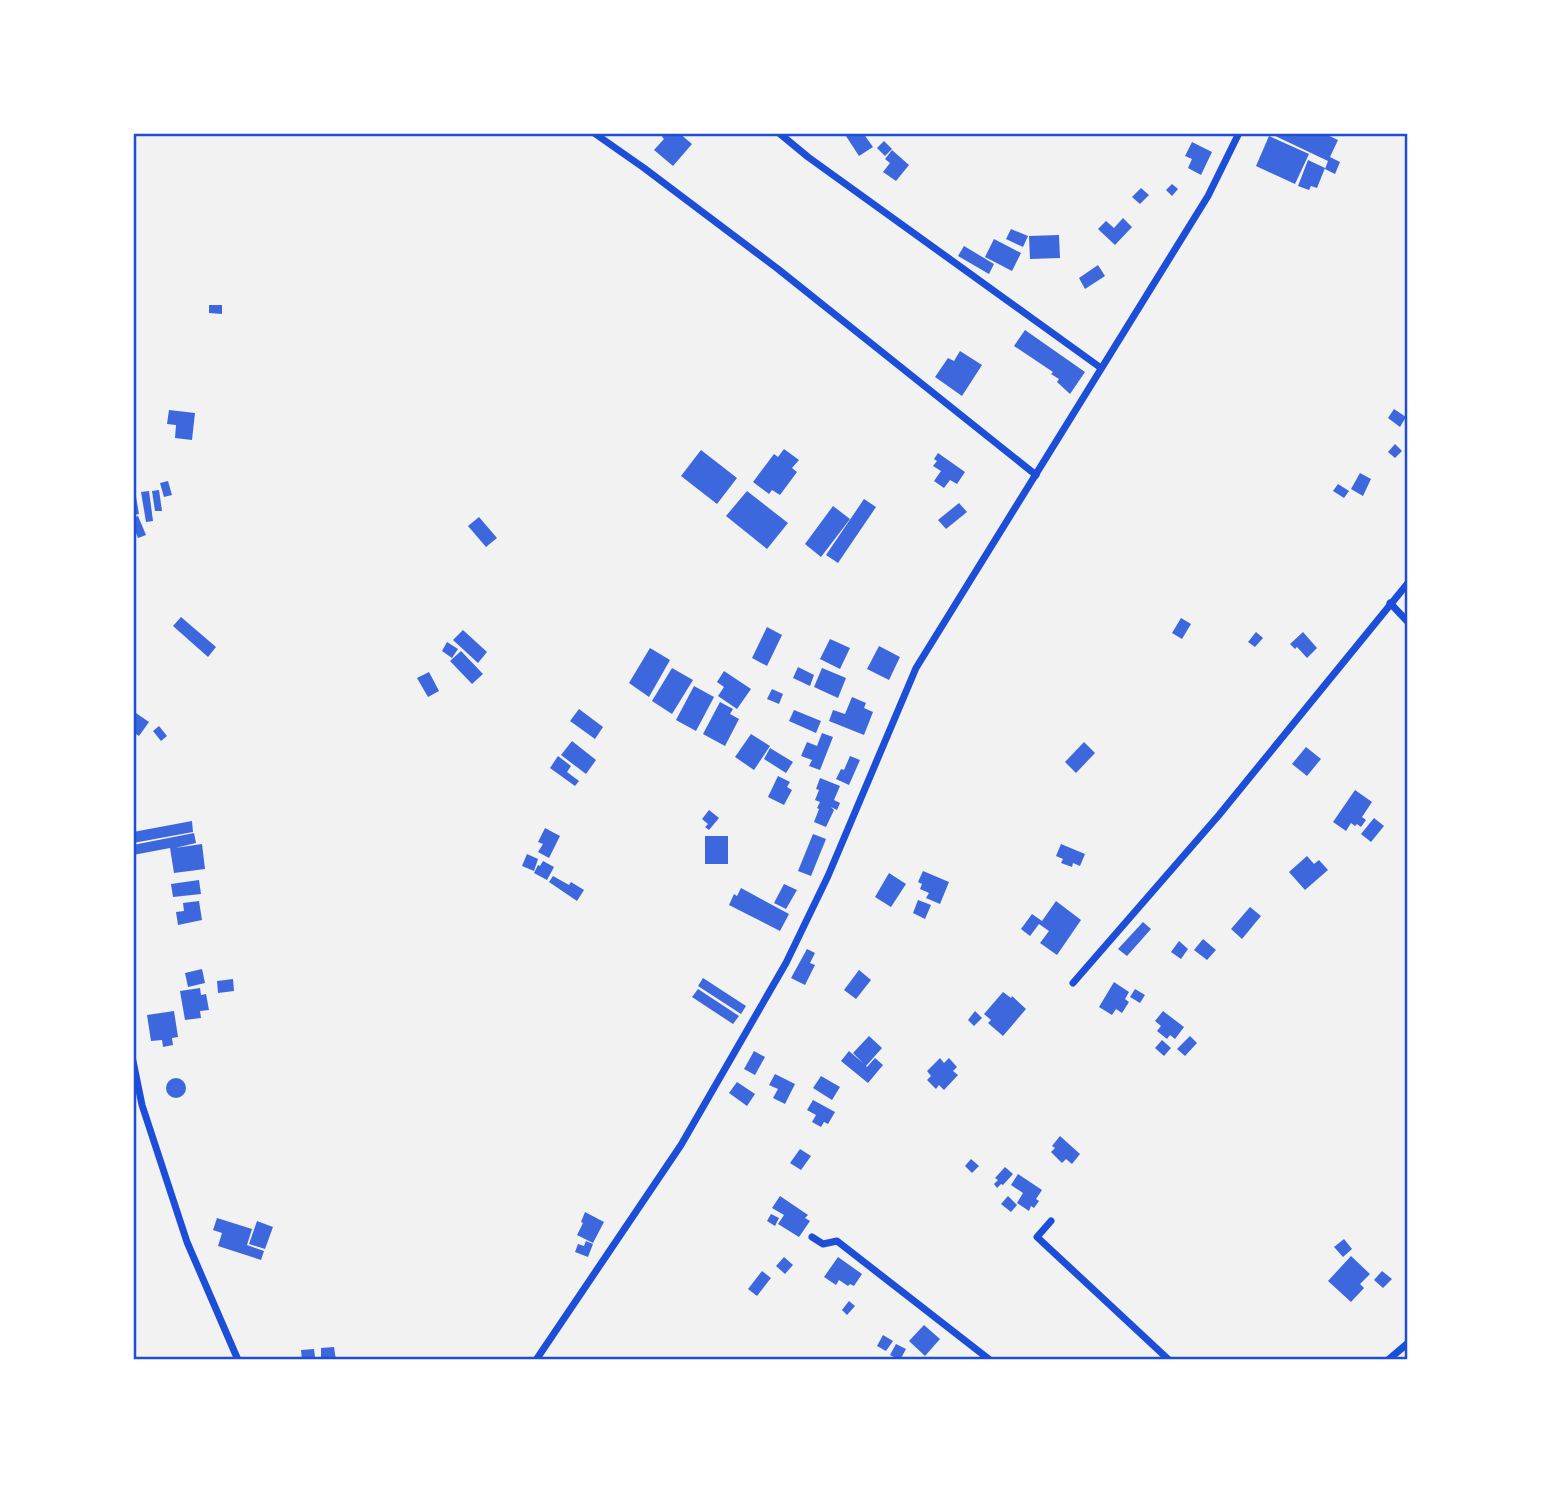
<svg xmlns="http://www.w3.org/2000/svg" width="1541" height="1493" font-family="'Space Grotesk',sans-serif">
<rect width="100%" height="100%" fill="#f2f2f2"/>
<g fill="#3d67dc">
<path d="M665,133H679L692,144L673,166L654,150L664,139L662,137Z"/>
<path d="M844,133H863L873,147L859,156Z"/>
<path d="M1269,133H1323L1338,140L1330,157L1340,162L1335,174L1325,169L1328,161Z"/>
<path d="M1269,136L1309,154L1295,184L1256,166Z"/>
<path d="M884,141L892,149L885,156L877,148Z"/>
<path d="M1192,142L1212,152L1201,175L1188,168L1192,159L1185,156Z"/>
<path d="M892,150L909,165L896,181L883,172L890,163L885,159Z"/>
<path d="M1308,160L1325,168L1317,188L1311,186L1309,190L1298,186Z"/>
<path d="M1172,184L1178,189L1172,196L1166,190Z"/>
<path d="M1141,188L1149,195L1140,204L1132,197Z"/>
<path d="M1123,218L1132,227L1115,245L1098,229L1106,221L1114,228Z"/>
<path d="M1011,229L1028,236L1023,247L1006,239Z"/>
<path d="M1059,235L1060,258L1030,259L1029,236Z"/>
<path d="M994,239L1021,253L1012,271L985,257Z"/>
<path d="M964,246L994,264L989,274L958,256Z"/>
<path d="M1098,265L1105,276L1085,289L1079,278Z"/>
<path d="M209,305H222V314L209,313Z"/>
<path d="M1025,330L1085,372L1070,394L1057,382L1059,379L1051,374L1053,372L1014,346Z"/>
<path d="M960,351L982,365L962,396L935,377L948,358L954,361Z"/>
<path d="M1394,409L1406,417L1400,427L1388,418Z"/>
<path d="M169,410L195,413L192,440L175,438L176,425L167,424Z"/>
<path d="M1395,444L1402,451L1395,458L1388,452Z"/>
<path d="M784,449L799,460L792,468L797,472L780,495L772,490L769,494L753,482L774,454L778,457Z"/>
<path d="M701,450L737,478L717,504L681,476Z"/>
<path d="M938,453L965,472L957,484L950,480L944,488L934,481L941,471L933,466L937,461L934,459Z"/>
<path d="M1360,473L1371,479L1363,496L1351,489Z"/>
<path d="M168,481L172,495L164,497L160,483Z"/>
<path d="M1338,484L1349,491L1344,498L1333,491Z"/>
<path d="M159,490L162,511H155L152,491Z"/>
<path d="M135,491L139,514L133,515V492Z"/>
<path d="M149,491L153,521L146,522L141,492Z"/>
<path d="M747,491L788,523L767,549L726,516Z"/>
<path d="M864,499L876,507L838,563L826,555Z"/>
<path d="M959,503L967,512L946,529L938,520Z"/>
<path d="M833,506L850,519L821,557L805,544Z"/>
<path d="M138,516L146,535L138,538L133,526V518Z"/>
<path d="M479,517L497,538L486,547L468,526Z"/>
<path d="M181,617L216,647L208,657L173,626Z"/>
<path d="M1181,618L1191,624L1182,639L1172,633Z"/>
<path d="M767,627L782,635L767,666L752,658Z"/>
<path d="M463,630L487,652L478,663L453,640Z"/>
<path d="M1256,632L1263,638L1255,647L1248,642Z"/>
<path d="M1303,632L1317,648L1307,658L1297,647L1295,649L1290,644Z"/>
<path d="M830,639L850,648L840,669L820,659Z"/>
<path d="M447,642L458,649L452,658L442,651Z"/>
<path d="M879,646L900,657L889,680L867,669Z"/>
<path d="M650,648L670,660L649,697L629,683Z"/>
<path d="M461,651L483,674L472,684L450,661Z"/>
<path d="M798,667L814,675L810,686L793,678Z"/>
<path d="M672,668L693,680L672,714L652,701Z"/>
<path d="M822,668L846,678L838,698L814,687Z"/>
<path d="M724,671L751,689L737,709L718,696L724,687L717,682Z"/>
<path d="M429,672L439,691L428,697L417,678Z"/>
<path d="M694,686L714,697L696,731L676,720Z"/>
<path d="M772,689L783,694L779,704L767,699Z"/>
<path d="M852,697L866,703L864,708L873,712L864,735L829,721L833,710L845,714Z"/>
<path d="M720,702L733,709L730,714L739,719L725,746L703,734Z"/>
<path d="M579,709L603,727L595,739L570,721Z"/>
<path d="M794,710L821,721L816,733L789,721Z"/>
<path d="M133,711L149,722L139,736L133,732Z"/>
<path d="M159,726L167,736L161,741L153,731Z"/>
<path d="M822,733L833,737L820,770L809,766L812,760L801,756L807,742L817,746Z"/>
<path d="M751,734L770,746L754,770L735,757Z"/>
<path d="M572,741L596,760L586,774L561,755Z"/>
<path d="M1084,742L1095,753L1076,773L1065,762Z"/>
<path d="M1306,747L1321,759L1307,776L1292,764Z"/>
<path d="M770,748L793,762L786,773L764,759Z"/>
<path d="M558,756L571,766L567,772L579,781L575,786L550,768Z"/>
<path d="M850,756L860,760L849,785L836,779L841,769L844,770Z"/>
<path d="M778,776L790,782L787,787L792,790L784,805L768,797Z"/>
<path d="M820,778L840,786L834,800L840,803L837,810L831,807L834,810L826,827L814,822L819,809L817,808L820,802L815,800L819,790L816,789Z"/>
<path d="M1355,790L1372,802L1362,817L1366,820L1361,827L1357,824L1355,826L1351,823L1346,831L1333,822Z"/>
<path d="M709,810L719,818L709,830L705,827L708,824L702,819Z"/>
<path d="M1374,818L1384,826L1371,842L1361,834Z"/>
<path d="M192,821L193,832L133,843V832Z"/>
<path d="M545,828L560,836L549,858L538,852L543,844L538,842Z"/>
<path d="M194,833L196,843L175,848L202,844L205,869L174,873L170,848L133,855V845Z"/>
<path d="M813,834L826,839L811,876L798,871Z"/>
<rect x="705" y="836" width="23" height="28"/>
<path d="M1061,844L1085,854L1080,866L1073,863L1072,867L1061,863L1063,859L1056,856Z"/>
<path d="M527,854L538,859L534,871L522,866Z"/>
<path d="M1307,856L1314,864L1319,860L1328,870L1305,890L1289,872Z"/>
<path d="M543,861L554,867L547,880L534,873L538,865L540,866Z"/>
<path d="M923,871L949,882L940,904L926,898L929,893L920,889L922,884L918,882Z"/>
<path d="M889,873L906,884L891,907L875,897Z"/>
<path d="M553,876L569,885L571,882L584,890L577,901L549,882Z"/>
<path d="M199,880L201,894L173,897L171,884Z"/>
<path d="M784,884L797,890L786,909L774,903Z"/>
<path d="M741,888L789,914L780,931L729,905L734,894L737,896Z"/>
<path d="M918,900L931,905L925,919L913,913Z"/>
<path d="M199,901L202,920L178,925L176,912L184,911L183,903Z"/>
<path d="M1056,901L1081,920L1057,955L1040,943L1049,931L1039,924L1030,936L1021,929L1032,914L1042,921Z"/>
<path d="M1250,907L1261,916L1242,939L1231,929Z"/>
<path d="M1143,922L1151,929L1127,956L1118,949Z"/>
<path d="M1203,939L1216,950L1207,960L1194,950Z"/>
<path d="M1179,941L1188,949L1181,959L1171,952Z"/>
<path d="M807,949L815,953L810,963L815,965L805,985L791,978Z"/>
<path d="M202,969L205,983L188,987L185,973Z"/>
<path d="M859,970L871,980L856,999L844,990Z"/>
<path d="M703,978L746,1006L741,1014L698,986Z"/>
<path d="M233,979L234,991L218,993L217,981Z"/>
<path d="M1114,982L1129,992L1125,999L1129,1002L1122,1013L1116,1009L1112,1015L1099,1007Z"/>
<path d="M200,988L201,995L206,994L209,1010L200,1011L201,1018L185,1020L180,991Z"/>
<path d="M698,989L739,1016L733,1024L692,997Z"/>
<path d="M1135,989L1145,995L1140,1003L1130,997Z"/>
<path d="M1003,992L1011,998L1012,996L1026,1009L1003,1036L988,1023L991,1020L984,1014Z"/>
<path d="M174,1011L178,1037L172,1038L173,1045L163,1047L162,1040L151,1041L147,1015Z"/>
<path d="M975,1011L982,1018L974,1026L968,1020Z"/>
<path d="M1163,1011L1184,1027L1175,1039L1170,1035L1167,1039L1157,1031L1161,1026L1155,1021Z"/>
<path d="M869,1036L882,1048L866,1066L867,1067L875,1058L883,1065L868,1083L841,1061L849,1051L864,1064L853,1053Z"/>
<path d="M1190,1036L1197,1043L1185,1056L1177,1049Z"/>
<path d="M1162,1040L1171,1048L1164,1056L1155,1048Z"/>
<path d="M754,1051L765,1057L755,1075L744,1069Z"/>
<path d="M940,1058L944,1063L949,1058L957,1067L953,1071L958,1075L944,1090L939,1085L936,1089L927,1080L931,1076L927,1071Z"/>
<path d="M775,1074L795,1084L785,1104L773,1098L778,1089L769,1085Z"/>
<path d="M821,1076L840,1087L832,1100L813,1088Z"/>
<circle cx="176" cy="1088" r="10"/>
<path d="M737,1082L755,1094L747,1106L729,1093Z"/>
<path d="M813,1100L835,1112L828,1124L824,1122L821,1127L812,1122L816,1115L807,1110Z"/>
<path d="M1060,1136L1080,1154L1072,1164L1066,1159L1062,1163L1051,1152L1055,1148L1052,1146Z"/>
<path d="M800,1149L811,1156L801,1170L790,1163Z"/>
<path d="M971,1159L979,1166L972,1173L965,1166Z"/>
<path d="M1005,1167L1013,1174L1003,1185L1001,1184L997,1188L994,1184L998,1180L995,1178Z"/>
<path d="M1018,1174L1042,1190L1036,1199L1039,1201L1034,1208L1031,1206L1029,1211L1017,1203L1023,1193L1011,1185Z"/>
<path d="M780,1196L808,1215L805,1218L810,1221L799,1237L778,1224L784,1215L772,1208Z"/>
<path d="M1008,1196L1017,1205L1011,1212L1001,1204Z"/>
<path d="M585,1212L604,1222L593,1243L577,1235L583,1223L581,1222Z"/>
<path d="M771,1214L779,1218L775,1226L767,1221Z"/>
<path d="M217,1218L252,1229L247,1245L264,1251L261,1260L218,1246L222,1233L213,1230Z"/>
<path d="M257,1221L273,1227L265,1249L249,1244Z"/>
<path d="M1344,1239L1352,1249L1343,1257L1334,1247Z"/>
<path d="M586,1241L593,1244L588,1257L575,1252L578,1244L584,1246Z"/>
<path d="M1351,1256L1370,1274L1360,1284L1364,1288L1351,1302L1328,1281Z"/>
<path d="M784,1257L793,1265L785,1274L776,1266Z"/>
<path d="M838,1257L862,1274L854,1286L850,1284L848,1286L839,1280L836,1285L824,1277Z"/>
<path d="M762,1271L771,1278L757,1296L748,1289Z"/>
<path d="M1382,1271L1392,1279L1383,1288L1374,1280Z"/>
<path d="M849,1301L855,1306L847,1315L842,1310Z"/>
<path d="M924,1325L940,1339L925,1356L909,1341Z"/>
<path d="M883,1335L893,1341L886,1351L877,1346Z"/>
<path d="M896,1344L906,1349L900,1360L890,1355Z"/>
<path d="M334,1347L336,1360H302L301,1350L314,1349L315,1357H321V1348Z"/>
</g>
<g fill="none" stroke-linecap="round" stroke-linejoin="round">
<g stroke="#1d4ed8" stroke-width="7">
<path d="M594,133L644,168L778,269L1036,475"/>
<path d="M779,133L808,157L1101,368"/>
<path d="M1390,603L1408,622"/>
<path d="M1073,983L1219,815L1408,583"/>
<path d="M133,1061L142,1105L187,1242L238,1360"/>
<path d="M1051,1221L1037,1237L1169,1360"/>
<path d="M812,1237L823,1244L837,1241L990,1360"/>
<path d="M536,1360L681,1145L786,963L828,876L916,668L1208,196L1239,133"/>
<path d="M1388,1360L1408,1343"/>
</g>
</g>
<rect width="1541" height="1493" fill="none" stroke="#ffffff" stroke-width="270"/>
<rect x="135" y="135" width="1271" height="1223" fill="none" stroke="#1d4ed8" stroke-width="2.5"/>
</svg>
